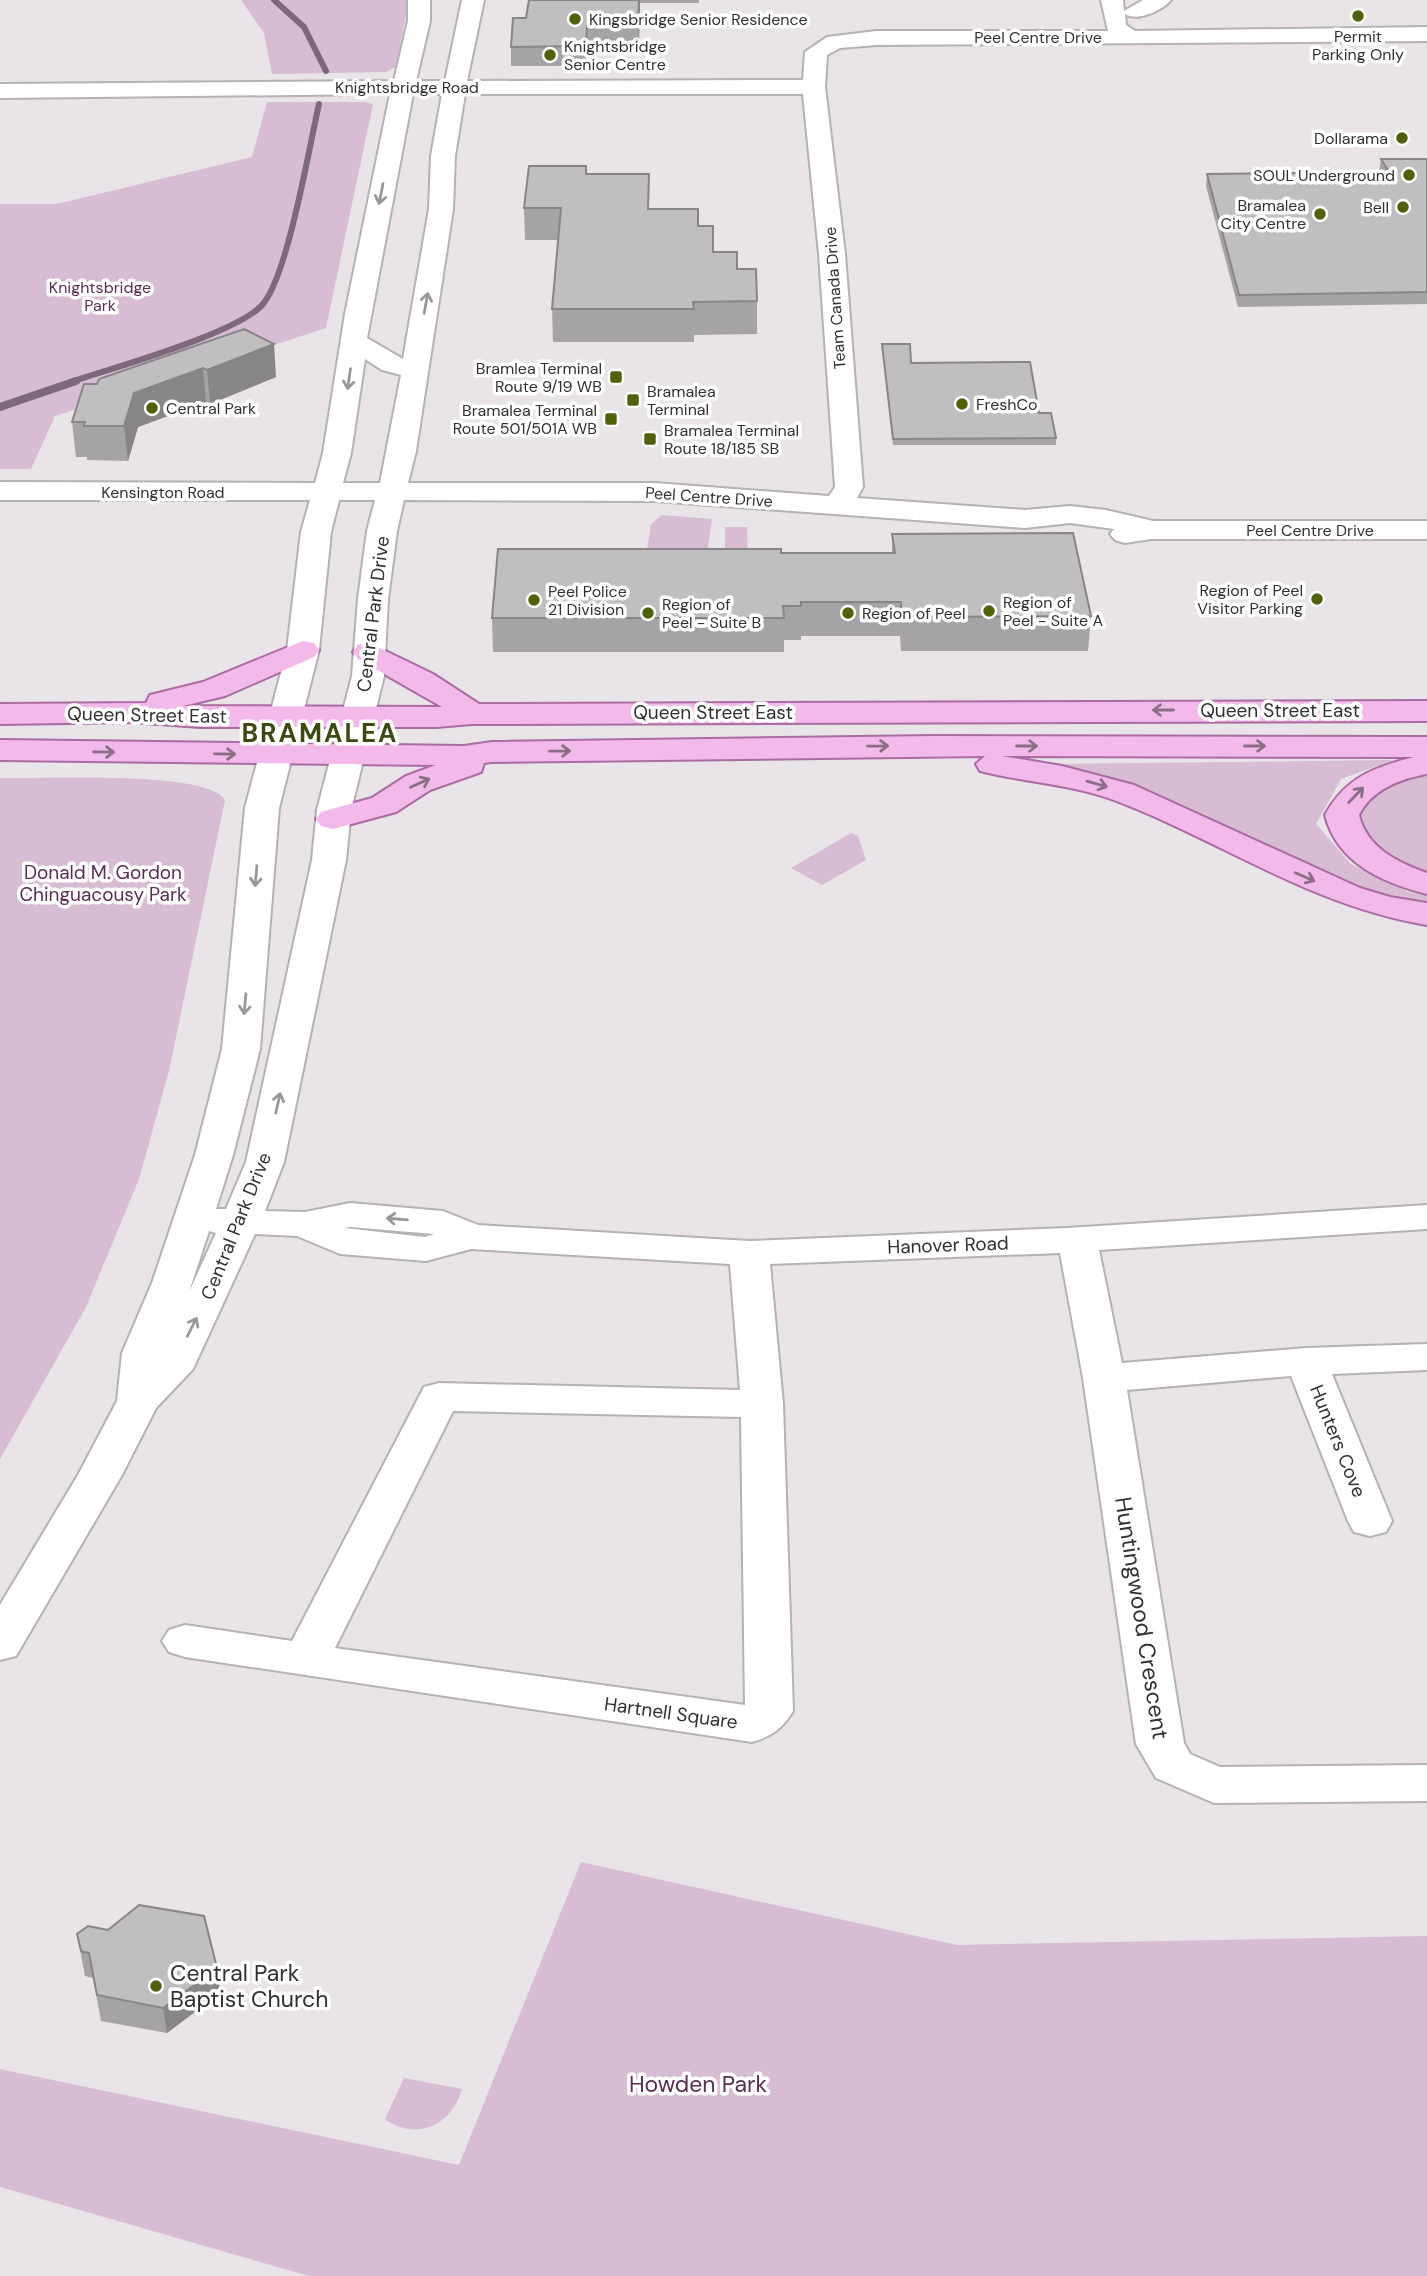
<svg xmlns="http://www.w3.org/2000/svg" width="1427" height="2276" font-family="'DM Sans',sans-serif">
<rect width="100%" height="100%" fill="#e8e4e7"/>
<g fill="#d8bcd3">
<path d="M241,0H409L396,67L386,72L272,74L264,33Z"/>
<path d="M267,102H365L373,104L326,328L55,416L31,469H0V204H57L252,157Z"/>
<path d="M662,515L712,519L703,582H642L651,524Z"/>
<path d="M725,527H747L748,567H725Z"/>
<path d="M1393,760L1341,779L1316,824L1351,864L1408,892L1427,895V903L1372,894L1128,786L1053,764Z"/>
<path d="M1427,776V876L1377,854L1357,825L1366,799L1403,778Z"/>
<path d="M0,778C40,779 209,770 225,800L169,1071L139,1179L86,1307L0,1459Z"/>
<path d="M851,833L858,836L866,860L822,885L791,868Z"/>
<path d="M581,1862L957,1945L1427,1936V2276H309L0,2187V2069L459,2165Z"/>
<path d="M404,2078L462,2089C452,2125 416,2142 385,2119Z"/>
</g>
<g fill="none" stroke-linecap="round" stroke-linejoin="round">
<g stroke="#7e687b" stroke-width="6">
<path d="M274,0L304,27L326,71"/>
<path d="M71,382C112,368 239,333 263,304C288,274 309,148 319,104"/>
</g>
<path stroke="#7e687b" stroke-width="8" d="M0,407L76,381"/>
<g stroke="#b5b1b4" stroke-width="4">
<path id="minor" d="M408,0H430V21L416,81H445L462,0H484L467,81L803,80L805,52L827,37L876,31H1108L1101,0H1123L1124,11L1143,0H1171C1162,11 1136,22 1125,14L1126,25L1135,31L1427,27V41L876,45L840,48L827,55L825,87L845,254L863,487L857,498L1025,510L1070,506L1106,510L1153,521H1427V539H1151L1125,543L1115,540L1110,534L1114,529L1070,523L1025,528L655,501L404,500L397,531L388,599L384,676L351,810L346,860L284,1162L265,1211L305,1212L350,1203L443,1211L478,1225L749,1241L1067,1228L1427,1205V1229L1099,1250L1122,1363L1306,1348L1427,1344V1370L1332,1374L1392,1521L1386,1532L1370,1536L1354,1532L1348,1521L1291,1376L1127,1390L1184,1743L1190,1754L1220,1767L1427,1765V1801L1214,1803L1156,1778L1136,1744L1083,1378L1060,1253L770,1264L783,1404L793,1711C783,1728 771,1737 752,1742L185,1657L169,1652L162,1641L169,1630L185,1625L292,1641L424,1387L439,1383L740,1390L730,1264L471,1249L426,1261L340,1254L297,1236L255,1234L193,1369L156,1408L122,1475L16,1656L0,1660V1605L78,1475L117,1401L122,1353L152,1283L195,1155L222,1049L245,808L287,650L301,532L310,500H0V482L315,483L323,453L345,314L390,94L0,98V84L394,81L408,21ZM413,94H442L431,156L429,209L403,359L367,338ZM465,94H803L819,254L835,487L829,496L655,483H408L416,451L453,209L455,156ZM365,359L382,370L401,375L380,483H343L351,453ZM339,500H375L367,531L358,599L352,676L317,810L312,860L246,1162L226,1209H216L233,1155L260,1049L279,808L319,650L331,532ZM350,1227L434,1234L425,1237L344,1228ZM209,1231L216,1233L189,1292ZM453,1411L741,1417L745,1705L335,1648Z"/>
</g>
<g stroke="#aa6ba2" stroke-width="4">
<g id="major">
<path d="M303,641L314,643L319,650L314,657L225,696L183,706L442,707L358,659L353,652L358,645L369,643L433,674L479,704L1427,701V721L471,724L437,727H200L132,722L0,724V704L146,703L150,695L203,682Z"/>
<path d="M935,736L1427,737V774C1400,779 1372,789 1359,815C1367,848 1397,862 1427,873V894C1383,883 1337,863 1325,815C1345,778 1374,767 1414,757L1002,756L1062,766L1134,785L1360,888L1390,897L1427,903V925C1308,905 1221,840 1111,799C1069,784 1023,782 980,771L976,764L985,756L492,762L484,763L481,772L430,790L396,812L333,829L321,826L316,819L321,812L372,798L406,776L436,765L0,760V740L464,746L492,742Z"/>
</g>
</g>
<use href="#minor" fill="#fff" fill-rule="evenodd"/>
<use href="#major" fill="#f3b9eb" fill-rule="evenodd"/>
</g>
<g fill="#a6a3a6">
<path d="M529,0H699V3H640L639,42H632V46H587L586,66H511V47L526,18Z"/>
<path d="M1381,159H1427V304L1238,307L1206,186L1207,174L1380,172L1379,171Z"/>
<path d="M586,166L587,174L649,209L698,226L713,252L737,269L757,301V334L694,335V342H553L552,309L558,240H525L524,208Z"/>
<path d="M244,329L276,377L210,404L206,402L138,427L128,461L87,460V457H76L72,422L97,384Z"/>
<path d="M882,344L911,363L1039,413L1056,438V445H893Z"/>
<path d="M892,534L1091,616L1088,651H901L900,636H801V640H784V652H493L492,618L781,553H892Z"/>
<path d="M108,1930L220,1993L167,2033L101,2021L93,1978L85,1976L77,1934Z"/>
</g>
<g fill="#878587">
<path d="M639,0H640L639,42L638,22Z"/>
<path d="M587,26V46L586,66V46Z"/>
<path d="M274,344L276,377L210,404L207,370Z"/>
<path d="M203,368L206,402L138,427L128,461L124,426L134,393Z"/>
<path d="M217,1968L220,1993L167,2033L163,2008Z"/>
</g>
<g fill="#c1bec1" stroke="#878587" stroke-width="2">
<path d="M529,0H639L638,22H632V27L587,26L586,46L511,47L513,18H526Z"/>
<path d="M1381,159H1427V292L1239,295L1207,174L1389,172Z"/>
<path d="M529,166H586V174H649L648,209H698V226H713V252H737V269H756L757,301L693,302L694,309H552L561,208H524Z"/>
<path d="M244,329L274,344L207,370L203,368L134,393L124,426H84L85,422H72L84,384H97L99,379Z"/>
<path d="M882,344H910L911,363L1030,362L1039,413H1051L1056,438L893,439Z"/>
<path d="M1073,533L1091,616L902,617L901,602H801V606H783L784,618H492L498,549H781V553H895L892,534Z"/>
<path d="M139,1905L204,1916L217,1968L163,2008L97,1995L89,1953L81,1951L77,1934L88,1926L108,1930Z"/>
</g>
<defs><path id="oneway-shaft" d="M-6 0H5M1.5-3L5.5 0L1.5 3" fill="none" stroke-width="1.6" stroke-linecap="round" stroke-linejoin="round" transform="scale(1.75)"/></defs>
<g stroke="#989898">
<use href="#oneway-shaft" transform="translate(381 194) rotate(101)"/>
<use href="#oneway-shaft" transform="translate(426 303) rotate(-80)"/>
<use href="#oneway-shaft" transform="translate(349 379) rotate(98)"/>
<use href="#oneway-shaft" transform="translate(256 876) rotate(95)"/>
<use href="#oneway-shaft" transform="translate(245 1004) rotate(95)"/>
<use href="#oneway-shaft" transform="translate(278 1103) rotate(-77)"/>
<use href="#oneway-shaft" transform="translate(397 1219) rotate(-175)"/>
<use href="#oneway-shaft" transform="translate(192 1327) rotate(-63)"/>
</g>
<g stroke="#896e85">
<use href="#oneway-shaft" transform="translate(1163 710) rotate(-180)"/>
<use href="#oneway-shaft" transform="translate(878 746) rotate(-1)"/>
<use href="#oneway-shaft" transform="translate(1027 746)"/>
<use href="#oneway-shaft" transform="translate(1255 746)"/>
<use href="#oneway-shaft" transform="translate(560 751) rotate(-1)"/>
<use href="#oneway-shaft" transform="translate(104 752) rotate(1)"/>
<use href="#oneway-shaft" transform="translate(225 754) rotate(1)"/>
<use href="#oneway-shaft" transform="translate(420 783) rotate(-24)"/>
<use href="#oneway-shaft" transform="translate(1097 784) rotate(16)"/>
<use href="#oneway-shaft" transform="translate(1356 795) rotate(-46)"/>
<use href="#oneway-shaft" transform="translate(1305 877) rotate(24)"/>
</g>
<g fill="#506209" stroke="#fff" stroke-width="2.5">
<circle cx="1358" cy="16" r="7"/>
<circle cx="575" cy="19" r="7"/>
<circle cx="550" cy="55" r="7"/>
<circle cx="1402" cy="138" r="7"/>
<circle cx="1409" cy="175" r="7"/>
<circle cx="1403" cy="207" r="7"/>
<circle cx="1320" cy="214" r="7"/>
<rect x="609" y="370" width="14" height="14" rx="3.5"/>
<rect x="626" y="393" width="14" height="14" rx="3.5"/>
<circle cx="962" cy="404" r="7"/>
<circle cx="152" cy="408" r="7"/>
<rect x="604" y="412" width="14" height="14" rx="3.5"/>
<rect x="643" y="432" width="14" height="14" rx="3.5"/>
<circle cx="1317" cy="599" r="7"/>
<circle cx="534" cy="600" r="7"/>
<circle cx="989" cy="611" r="7"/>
<circle cx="648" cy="613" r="7"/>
<circle cx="848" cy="613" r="7"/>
<circle cx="156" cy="1986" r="7"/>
</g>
<g text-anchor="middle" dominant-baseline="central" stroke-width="7" stroke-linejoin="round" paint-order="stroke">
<g font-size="16" fill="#323132" stroke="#fff" text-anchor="start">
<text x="589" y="19">Kingsbridge Senior Residence</text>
<text x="1358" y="36" text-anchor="middle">Permit<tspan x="1358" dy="18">Parking Only</tspan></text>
<text x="564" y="46">Knightsbridge<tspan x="564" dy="18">Senior Centre</tspan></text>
<text x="1388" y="138" text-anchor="end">Dollarama</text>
<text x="1395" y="175" text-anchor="end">SOUL Underground</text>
<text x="1306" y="205" text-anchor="end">Bramalea<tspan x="1306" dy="18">City Centre</tspan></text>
<text x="1389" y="207" text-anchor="end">Bell</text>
<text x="602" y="368" text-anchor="end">Bramlea Terminal<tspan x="602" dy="18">Route 9/19 WB</tspan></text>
<text x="647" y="391">Bramalea<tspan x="647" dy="18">Terminal</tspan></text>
<text x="976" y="404">FreshCo</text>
<text x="166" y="408">Central Park</text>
<text x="597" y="410" text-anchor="end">Bramalea Terminal<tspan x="597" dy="18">Route 501/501A WB</tspan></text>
<text x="664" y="430">Bramalea Terminal<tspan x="664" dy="18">Route 18/185 SB</tspan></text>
<text x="1303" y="590" text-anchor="end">Region of Peel<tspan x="1303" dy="18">Visitor Parking</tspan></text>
<text x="548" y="591">Peel Police<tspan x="548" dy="18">21 Division</tspan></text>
<text x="1003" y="602">Region of<tspan x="1003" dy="18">Peel - Suite A</tspan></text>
<text x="662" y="604">Region of<tspan x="662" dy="18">Peel - Suite B</tspan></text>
<text x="862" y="613">Region of Peel</text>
</g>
<g font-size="16" fill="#323132" stroke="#fff">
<text x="1038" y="37">Peel Centre Drive</text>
<text x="407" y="87">Knightsbridge Road</text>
<text transform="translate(835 298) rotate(-94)">Team Canada Drive</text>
<text x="163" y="492">Kensington Road</text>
<text transform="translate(709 497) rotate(4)">Peel Centre Drive</text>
<text x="1310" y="530">Peel Centre Drive</text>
</g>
<g font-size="16" fill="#5a2e54" stroke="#fff">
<text x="100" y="287">Knightsbridge<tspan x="100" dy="18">Park</tspan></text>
</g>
<g font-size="19" fill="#323132" stroke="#fff">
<text transform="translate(373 614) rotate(-83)">Central Park Drive</text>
<text x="1280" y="710">Queen Street East</text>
<text x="713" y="712">Queen Street East</text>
<text transform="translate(147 715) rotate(1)">Queen Street East</text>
<text transform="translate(236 1226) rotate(-68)">Central Park Drive</text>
<text transform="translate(948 1245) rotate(-2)">Hanover Road</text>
<text transform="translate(1338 1441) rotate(68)">Hunters Cove</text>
<text transform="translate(671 1713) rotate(8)">Hartnell Square</text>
</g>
<g font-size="19" fill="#5a2e54" stroke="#fff">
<text x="103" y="872">Donald M. Gordon<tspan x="103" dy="22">Chinguacousy Park</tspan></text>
</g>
<g font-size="23" fill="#323132" stroke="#fff">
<text transform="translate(1142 1618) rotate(81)">Huntingwood Crescent</text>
</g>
<g font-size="23" fill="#323132" stroke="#fff" text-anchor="start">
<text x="170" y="1973">Central Park<tspan x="170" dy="26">Baptist Church</tspan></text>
</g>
<g font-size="23" fill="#5a2e54" stroke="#fff">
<text x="698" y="2084">Howden Park</text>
</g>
<g font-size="26" font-weight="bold" letter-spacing="2" fill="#3c4910" stroke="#fff">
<text x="320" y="733">BRAMALEA</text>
</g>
</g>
</svg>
